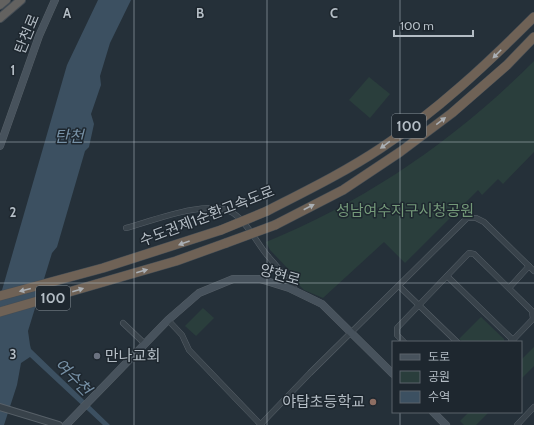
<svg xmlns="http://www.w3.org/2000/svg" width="534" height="425" font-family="Cabin,'Noto Sans KR',sans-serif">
<rect width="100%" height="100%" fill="#253039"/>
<g fill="#2a3e3c">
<path d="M534,61V152L503,184L498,179L482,195L478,190L405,263L384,242L323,298L304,290L299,285L293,274L270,250L266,242C368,200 456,139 534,61Z"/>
<path d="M369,77L390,94L370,118L349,100Z"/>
<path d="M203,308L214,318L196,336L185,326Z"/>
<path d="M481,317L504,339V342H463L459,339Z"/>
<path d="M534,347V366L521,379V360Z"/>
<path d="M469,412H489L476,425H464L460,421Z"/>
</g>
<path fill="#3c5061" d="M98,0H131L110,43L100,76L101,85L91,114L94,124L89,147L85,151L57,247L52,253L28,331L30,345L31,349L110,425H103L30,357L21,363L17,385L4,425H0V297L67,65Z"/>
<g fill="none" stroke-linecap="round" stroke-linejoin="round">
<g stroke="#576068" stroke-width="6">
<g id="minor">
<path d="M126,228C152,221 209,198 233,213C247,222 257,243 267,255C278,268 287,277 296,291"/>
<path d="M447,276L513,340"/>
<path d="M399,286L457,342"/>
<path d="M509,288L529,266"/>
<path d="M168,320L182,335L189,350L261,425"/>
<path d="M123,323L145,344"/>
<path d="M404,342L397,335V328L469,253L474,254L532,311L533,319L511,342"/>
<path d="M261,424L310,373L467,218H476L484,222L534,271"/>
<path d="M517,425L534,407"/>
</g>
</g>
<g stroke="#576068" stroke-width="8">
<path id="tertiary" d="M0,407L59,425"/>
</g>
<g stroke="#576068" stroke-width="8">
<g id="secondary">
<path d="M0,146L39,36L55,0"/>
<path d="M433,412L446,425"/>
<path d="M66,425L168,320L199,293L233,279H260L289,288L322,304L393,374"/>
</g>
</g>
<g stroke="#444d55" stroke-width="10">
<g id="trunk">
<path d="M0,5L6,0"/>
<path d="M0,18L21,0"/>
</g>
</g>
<g stroke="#444d55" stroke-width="10">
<g id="motorway">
<path d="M267,211C306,191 345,172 381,148C437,111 487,64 534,17"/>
<path d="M275,225L343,190L400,152L452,113L507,65L534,37"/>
<path d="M0,296L103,268L221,230"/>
<path d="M0,312L176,261L226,243"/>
</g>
</g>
<use href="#minor" stroke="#38424a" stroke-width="5"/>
<use href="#tertiary" stroke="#38424a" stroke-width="6"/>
<use href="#secondary" stroke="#47525c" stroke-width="7"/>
<use href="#trunk" stroke="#636260" stroke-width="8"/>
<use href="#motorway" stroke="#6f6256" stroke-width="9"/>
<g stroke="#444d55" stroke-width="10" stroke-linecap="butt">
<g id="motorway-bridge">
<path d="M221,230L267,211"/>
<path d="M226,243L275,225"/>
</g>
</g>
<use href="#motorway-bridge" stroke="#6f6256" stroke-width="9"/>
</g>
<defs><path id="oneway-solid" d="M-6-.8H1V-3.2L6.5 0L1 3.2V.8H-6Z"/></defs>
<g fill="#aaafb4">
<use href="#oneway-solid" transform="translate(497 54) rotate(135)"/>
<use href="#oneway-solid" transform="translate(441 121) rotate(-37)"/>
<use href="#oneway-solid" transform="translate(385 145) rotate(144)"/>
<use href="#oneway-solid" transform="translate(309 207) rotate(-27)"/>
<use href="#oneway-solid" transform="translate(184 243) rotate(160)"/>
<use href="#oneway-solid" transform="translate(142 271) rotate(-16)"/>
<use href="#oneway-solid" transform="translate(25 290) rotate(166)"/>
<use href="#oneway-solid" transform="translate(78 290) rotate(-17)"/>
</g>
<path fill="none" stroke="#b4bdc5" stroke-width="1" stroke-opacity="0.55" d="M134,0V425M267,0V425M400,0V342M0,142H534M0,283H534M400,412V425"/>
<circle fill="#6b7280" stroke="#1e272f" stroke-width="1.5" cx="97" cy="356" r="4"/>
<circle fill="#8d6e63" stroke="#1e272f" stroke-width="1.5" cx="373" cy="402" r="4"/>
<g text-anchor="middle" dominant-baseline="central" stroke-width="3" stroke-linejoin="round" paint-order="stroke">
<g fill="#1e272f" stroke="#879098" stroke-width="1">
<rect x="392" y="114" width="34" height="24" rx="3"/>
<rect x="36" y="286" width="34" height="24" rx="3"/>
</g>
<g font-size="14" font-weight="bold" fill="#b4bdc5">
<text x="409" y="126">100</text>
<text x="53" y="298">100</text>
</g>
<g font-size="15" fill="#b4bdc5" stroke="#1e272f">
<text transform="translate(27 34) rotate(-68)">탄천로</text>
<text transform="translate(207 216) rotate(-21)">수도권제1순환고속도로</text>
<text transform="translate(280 275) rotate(16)">양현로</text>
</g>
<g font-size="15" fill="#749979" stroke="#1e272f">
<text x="405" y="211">성남여수지구시청공원</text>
</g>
<g font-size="15" fill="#b4bdc5" stroke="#1e272f" text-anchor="start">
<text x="105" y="356">만나교회</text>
<text x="365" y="402" text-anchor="end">야탑초등학교</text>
</g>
<g font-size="16" font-style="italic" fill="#7791a6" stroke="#1e272f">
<text x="69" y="136">탄천</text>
<text transform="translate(73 377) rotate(45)">여수천</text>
</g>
</g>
<g font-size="13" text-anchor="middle" font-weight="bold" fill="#b4bdc5" stroke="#1e272f" stroke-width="3" stroke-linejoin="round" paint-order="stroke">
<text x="67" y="18">A</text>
<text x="200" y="18">B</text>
<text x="334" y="18">C</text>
<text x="13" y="75">1</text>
<text x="13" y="217">2</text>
<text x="13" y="359">3</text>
</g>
<rect x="392" y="341" width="130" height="72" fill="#1e272f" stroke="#5a636b"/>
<rect x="400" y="354" width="20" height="6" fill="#47525c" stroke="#5a636b"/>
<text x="428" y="361" font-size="12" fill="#b4bdc5">도로</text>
<rect x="400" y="371" width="20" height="12" fill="#2a3e3c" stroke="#5a636b"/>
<text x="428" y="381" font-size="12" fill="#b4bdc5">공원</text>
<rect x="400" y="391" width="20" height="12" fill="#3c5061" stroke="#5a636b"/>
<text x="428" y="401" font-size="12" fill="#b4bdc5">수역</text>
<path d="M394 30v6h79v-6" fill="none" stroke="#b4bdc5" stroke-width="2"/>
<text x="400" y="30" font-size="12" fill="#b4bdc5" stroke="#1e272f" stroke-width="3" paint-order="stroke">100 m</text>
</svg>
